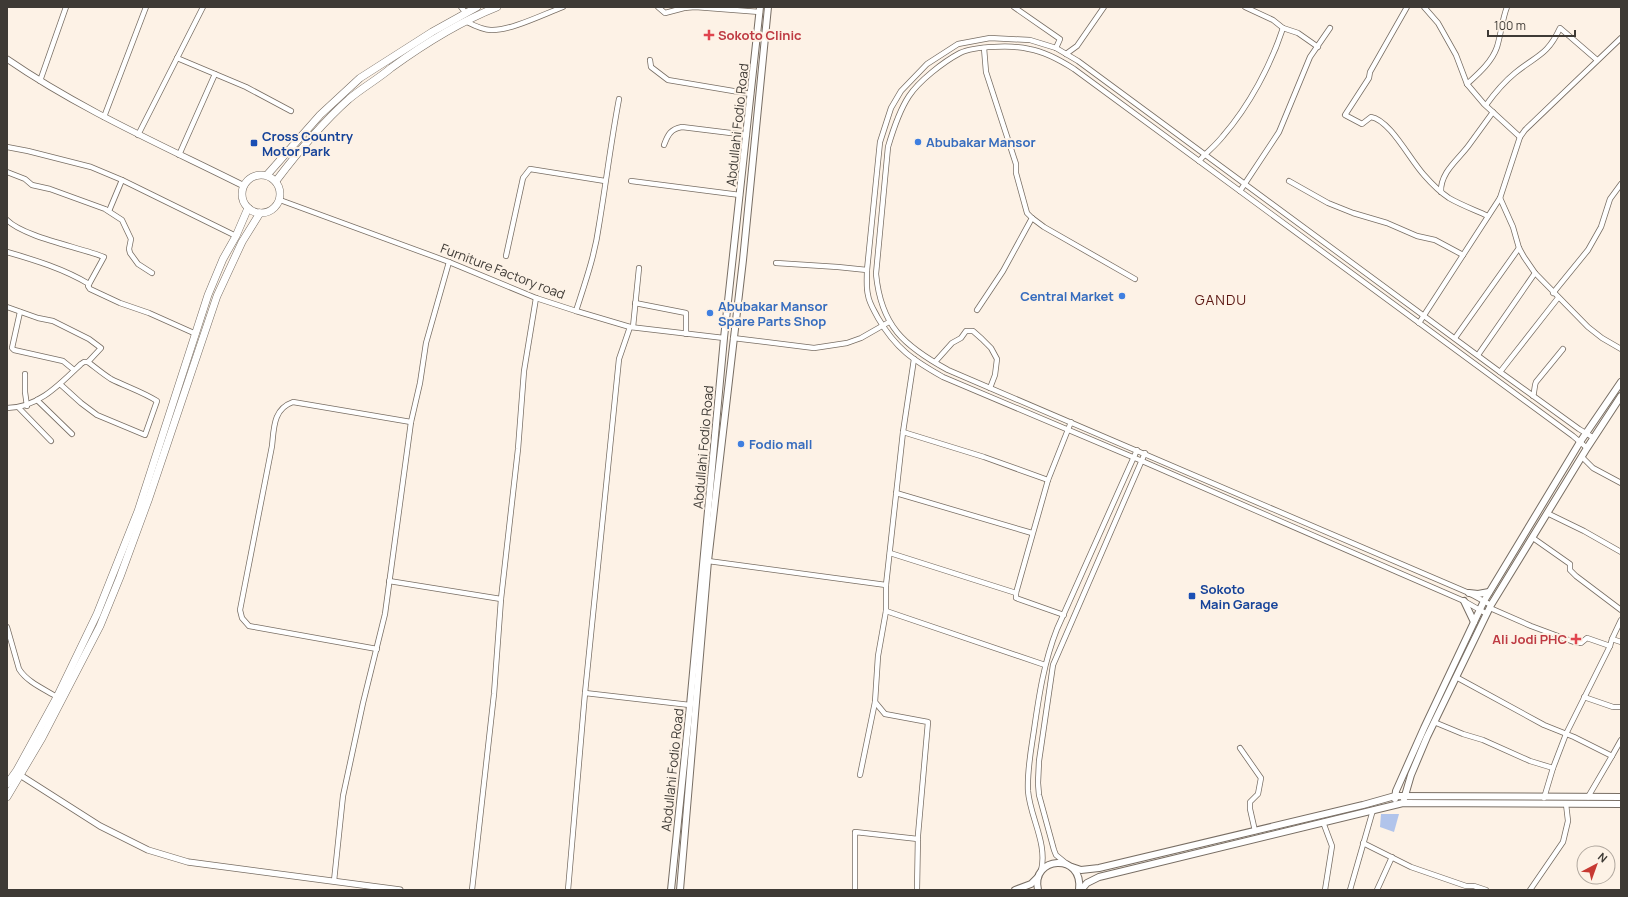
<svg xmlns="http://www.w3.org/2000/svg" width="1628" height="897" font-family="Manrope,sans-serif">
<rect width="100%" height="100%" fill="#fdf2e6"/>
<path fill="#b1c4eb" d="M1381,814H1399L1394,832L1380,827Z"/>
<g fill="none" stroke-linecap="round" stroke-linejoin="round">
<g stroke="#786e64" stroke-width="6">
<g id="minor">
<path d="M461,7L465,12"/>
<path d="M658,7L665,13L684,8L695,7L760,12"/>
<path d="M1014,7L1060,39L1056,48"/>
<path d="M1245,7L1273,20L1283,28L1298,33L1318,47"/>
<path d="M1407,7L1370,72L1369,78L1345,115L1362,124L1371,117C1390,120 1410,160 1424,175C1431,183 1440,192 1449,198C1461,205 1475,210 1488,216"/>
<path d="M1424,7L1438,23L1456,55L1467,84L1484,104L1520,137"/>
<path d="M465,21C473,25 482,30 491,30C510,31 544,14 563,7"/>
<path d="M984,48L986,72L1016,164V173L1027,213L1032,218L1044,227L1135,279"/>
<path d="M1066,54L1077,46L1104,7"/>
<path d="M177,58L246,87L291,111"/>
<path d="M650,60L651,67L668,80L751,94"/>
<path d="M40,81L66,7"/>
<path d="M1467,84C1478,74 1492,62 1497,47C1501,34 1502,20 1507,7"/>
<path d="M1486,105C1494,94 1504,82 1515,73C1537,55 1547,56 1560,28L1597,60"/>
<path d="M104,117L146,7"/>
<path d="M138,135L203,7"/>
<path d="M664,145C668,134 671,129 682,127L747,135"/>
<path d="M7,147L28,151L91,167L122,180L236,236"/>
<path d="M179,155L215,74"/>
<path d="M1199,161C1207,152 1216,145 1223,136C1249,106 1271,65 1283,28"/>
<path d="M7,172L25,179L32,185L50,189L105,209L122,220L131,239L129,249L130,253L138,264L152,273"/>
<path d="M631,181L740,195"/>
<path d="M1289,181L1328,203L1353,213L1387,223L1417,236L1435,240L1463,255"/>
<path d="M1240,191L1279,132L1310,57L1330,28"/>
<path d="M1441,192C1440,172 1459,159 1469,145C1477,134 1485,123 1493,112"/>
<path d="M1500,198L1513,227L1519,248L1524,257L1535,273L1588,327L1602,338L1621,349"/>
<path d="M280,200L449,262L536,298L576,311L630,327L724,338"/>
<path d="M109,211L122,180"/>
<path d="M7,220C24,237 79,247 104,257L88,286L90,289L120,303L149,313L196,334"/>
<path d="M7,252C35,260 64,269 89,284"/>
<path d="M506,256L523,178L530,169L605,181"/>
<path d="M776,263L838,267L867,270"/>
<path d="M1553,293L1588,250L1601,227L1610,199L1621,184"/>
<path d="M635,303L686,313V334"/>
<path d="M7,307L38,318L53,321L89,339L101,348L88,362H84L81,364C60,384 38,408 7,408"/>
<path d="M977,310L1003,271L1032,218"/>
<path d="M576,311C585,283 595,255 599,225C606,183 611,141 619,99"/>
<path d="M20,312L12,348L14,350L63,361L74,370"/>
<path d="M1419,323L1500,198L1520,137L1525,130L1621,38"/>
<path d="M633,327L639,268"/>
<path d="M733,338L814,348L847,343L861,338L889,322"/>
<path d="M1455,338L1519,248"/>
<path d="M1478,355L1535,273"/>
<path d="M914,359L903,432L886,585V611L878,656L875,702L885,714L928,722L918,835L917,890"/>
<path d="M935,362L952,343L961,338L966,331H973L982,339L991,348L997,359L995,375L990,388"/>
<path d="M1500,372L1558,298"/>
<path d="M25,374V392L27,406"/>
<path d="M60,384L81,403L97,415L145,435L157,401C143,392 127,387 111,379C103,374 96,368 88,362"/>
<path d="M1533,396C1535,391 1534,386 1536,382L1563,349"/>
<path d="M37,400L72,434"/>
<path d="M19,408L51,441"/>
<path d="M903,432L984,457L1048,480"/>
<path d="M1582,457L1593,468L1621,483"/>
<path d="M896,493L1032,533"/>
<path d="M1547,513L1584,531L1621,552"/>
<path d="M1533,538L1570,564V570L1576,576L1621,610"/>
<path d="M890,553L1016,593"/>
<path d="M708,561L886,585"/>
<path d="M389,581L501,599"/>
<path d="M1491,605L1469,593L948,370C904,346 881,326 876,274L888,147C893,130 899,111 909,96C919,81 943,62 960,53C974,46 1014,45 1029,49C1046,52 1060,60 1074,69L1573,436L1587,448"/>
<path d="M1490,608L1531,626L1574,642L1581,643L1587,638L1610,646"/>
<path d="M886,611L1045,665"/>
<path d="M1487,614L1464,601L1142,461L943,377C913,360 896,349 878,318C874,310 869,303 868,295C866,287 867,279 867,270L880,142L891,108L901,91L927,64L958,44L990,38L1030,40L1056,48L1078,61L1500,372L1579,429L1594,438"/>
<path d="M1064,615L1016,598V593L1048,480L1071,422"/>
<path d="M7,627L19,669C27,682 44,689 57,697"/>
<path d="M1612,639L1621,642"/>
<path d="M377,649L249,626L242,618L240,610L272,446C274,428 273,409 293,402L411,422"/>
<path d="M1456,677L1544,725L1574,737L1612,756L1621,740"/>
<path d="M585,693L690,705"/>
<path d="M1584,697L1613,707H1621"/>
<path d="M1434,722L1463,734L1483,740L1530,761L1553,768"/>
<path d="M1240,748L1261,778L1258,794L1250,802V809L1255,831"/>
<path d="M860,775L875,702"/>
<path d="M1588,797L1612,756"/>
<path d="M1544,798L1553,768L1566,734L1610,646L1612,639L1621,620"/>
<path d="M1323,822L1332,846L1325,890"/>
<path d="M1363,843L1411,867L1466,886H1474L1486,890"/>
<path d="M1067,864L1056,855L1054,850L1039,795L1038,783L1039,761L1053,665L1145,453"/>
<path d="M1041,871C1048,844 1030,817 1028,791C1027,770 1031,750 1034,730C1039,695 1044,662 1057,629L1137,450"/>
<path d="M334,881L343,796L363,703L385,614L411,422L420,383L426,343L449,262"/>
<path d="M472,890L494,694L501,599L518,449L524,371L536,298"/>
<path d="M568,890L585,693L619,359L630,327"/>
<path d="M855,890V832L918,839"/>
<path d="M1350,890L1373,810"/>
<path d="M1377,890L1392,857"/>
<path d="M1530,890L1563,842L1568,821L1566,804"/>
</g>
</g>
<g stroke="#786e64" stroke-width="7">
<g id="tertiary">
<path d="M7,59C81,110 164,146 244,186"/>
<path d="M20,775L100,826L148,850L188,862L400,890"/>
</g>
</g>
<g stroke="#786e64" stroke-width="8">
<g id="secondary">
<path d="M1469,593L1478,594L1489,592"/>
<path d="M1464,601L1474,622"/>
<path d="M1395,799L1396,791L1424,728L1484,601L1580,442L1621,382"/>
<path d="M1404,799L1411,775L1427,737L1491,605L1587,448L1621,396"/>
<path d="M1072,867L1081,870L1099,868L1363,805L1395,796L1621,797"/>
<path d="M671,890L690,705L724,338L760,7"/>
<path d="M680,890L708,561L743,260L768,7"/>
<path d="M1015,890L1031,884L1038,877"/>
<path d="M1038,890C1030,856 1084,852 1079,890"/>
<path d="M1081,890L1087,883L1099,877L1403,803L1621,804"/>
</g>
</g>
<g stroke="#786e64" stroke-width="8">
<g id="primary">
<circle cx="261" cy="194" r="19"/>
<path d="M267,175L320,115L360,78L432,32L477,7"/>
<path d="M276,181C298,152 322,123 349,99C362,88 378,79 391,68C424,44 459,22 497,7"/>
<path d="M7,784L17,770L57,697L97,614L138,511L208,295L223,259L236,236L248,208"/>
<path d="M7,797L42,738L100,626L120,577L149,498L217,296L242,242L260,213"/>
</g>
</g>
<use href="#minor" stroke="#fff" stroke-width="4.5"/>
<use href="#tertiary" stroke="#fff" stroke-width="5.5"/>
<use href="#secondary" stroke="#fff" stroke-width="6"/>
<use href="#primary" stroke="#fff" stroke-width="7"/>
</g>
<g fill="#e0444e" stroke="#fdf2e6" stroke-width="1.5">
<path d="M707 29h4v4h4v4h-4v4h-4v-4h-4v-4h4z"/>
<path d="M1574 633h4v4h4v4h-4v4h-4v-4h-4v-4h4z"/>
</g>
<g fill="#3f7fe0" stroke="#fdf2e6" stroke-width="1.5">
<circle cx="918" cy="142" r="4"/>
<circle cx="1122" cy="296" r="4"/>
<circle cx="710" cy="313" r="4"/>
<circle cx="741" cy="444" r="4"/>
</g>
<g fill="#1a4fb4" stroke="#fdf2e6" stroke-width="1.5">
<rect x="250" y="139" width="8" height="8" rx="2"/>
<rect x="1188" y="592" width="8" height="8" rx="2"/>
</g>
<g text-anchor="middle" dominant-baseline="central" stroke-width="4" stroke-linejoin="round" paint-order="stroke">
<g font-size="13" font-weight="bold" fill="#be3a42" stroke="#fdf2e6" text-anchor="start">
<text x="718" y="35">Sokoto Clinic</text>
<text x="1567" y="639" text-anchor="end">Ali Jodi PHC</text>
</g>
<g font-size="13" fill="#3e3a35" stroke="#fdf2e6">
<text transform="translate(737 125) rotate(-84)">Abdullahi Fodio Road</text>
<text transform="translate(503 271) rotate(21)">Furniture Factory road</text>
<text transform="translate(703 447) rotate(-85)">Abdullahi Fodio Road</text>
<text transform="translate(672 770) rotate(-84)">Abdullahi Fodio Road</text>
</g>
<g font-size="13" font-weight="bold" fill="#164399" stroke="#fdf2e6" text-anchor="start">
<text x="262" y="136">Cross Country<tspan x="262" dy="15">Motor Park</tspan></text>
<text x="1200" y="589">Sokoto<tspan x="1200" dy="15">Main Garage</tspan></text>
</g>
<g font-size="13" font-weight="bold" fill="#366cbe" stroke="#fdf2e6" text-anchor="start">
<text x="926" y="142">Abubakar Mansor</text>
<text x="1114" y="296" text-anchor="end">Central Market</text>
<text x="718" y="306">Abubakar Mansor<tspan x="718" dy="15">Spare Parts Shop</tspan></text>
<text x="749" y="444">Fodio mall</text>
</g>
<g font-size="14" letter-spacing="1" fill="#5b1713" stroke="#fdf2e6">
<text x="1221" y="299">GANDU</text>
</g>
</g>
<rect width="1628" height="897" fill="none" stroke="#3e3a35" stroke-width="16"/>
<g transform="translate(1596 865) rotate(41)"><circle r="19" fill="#fdf2e6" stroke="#b1a89f"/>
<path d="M0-3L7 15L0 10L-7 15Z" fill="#c73932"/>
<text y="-6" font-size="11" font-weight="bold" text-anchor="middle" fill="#3e3a35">N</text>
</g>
<path d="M1488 30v6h87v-6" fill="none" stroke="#3e3a35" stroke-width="2"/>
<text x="1494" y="30" font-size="12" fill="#3e3a35" stroke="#fdf2e6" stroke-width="3" paint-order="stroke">100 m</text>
</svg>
